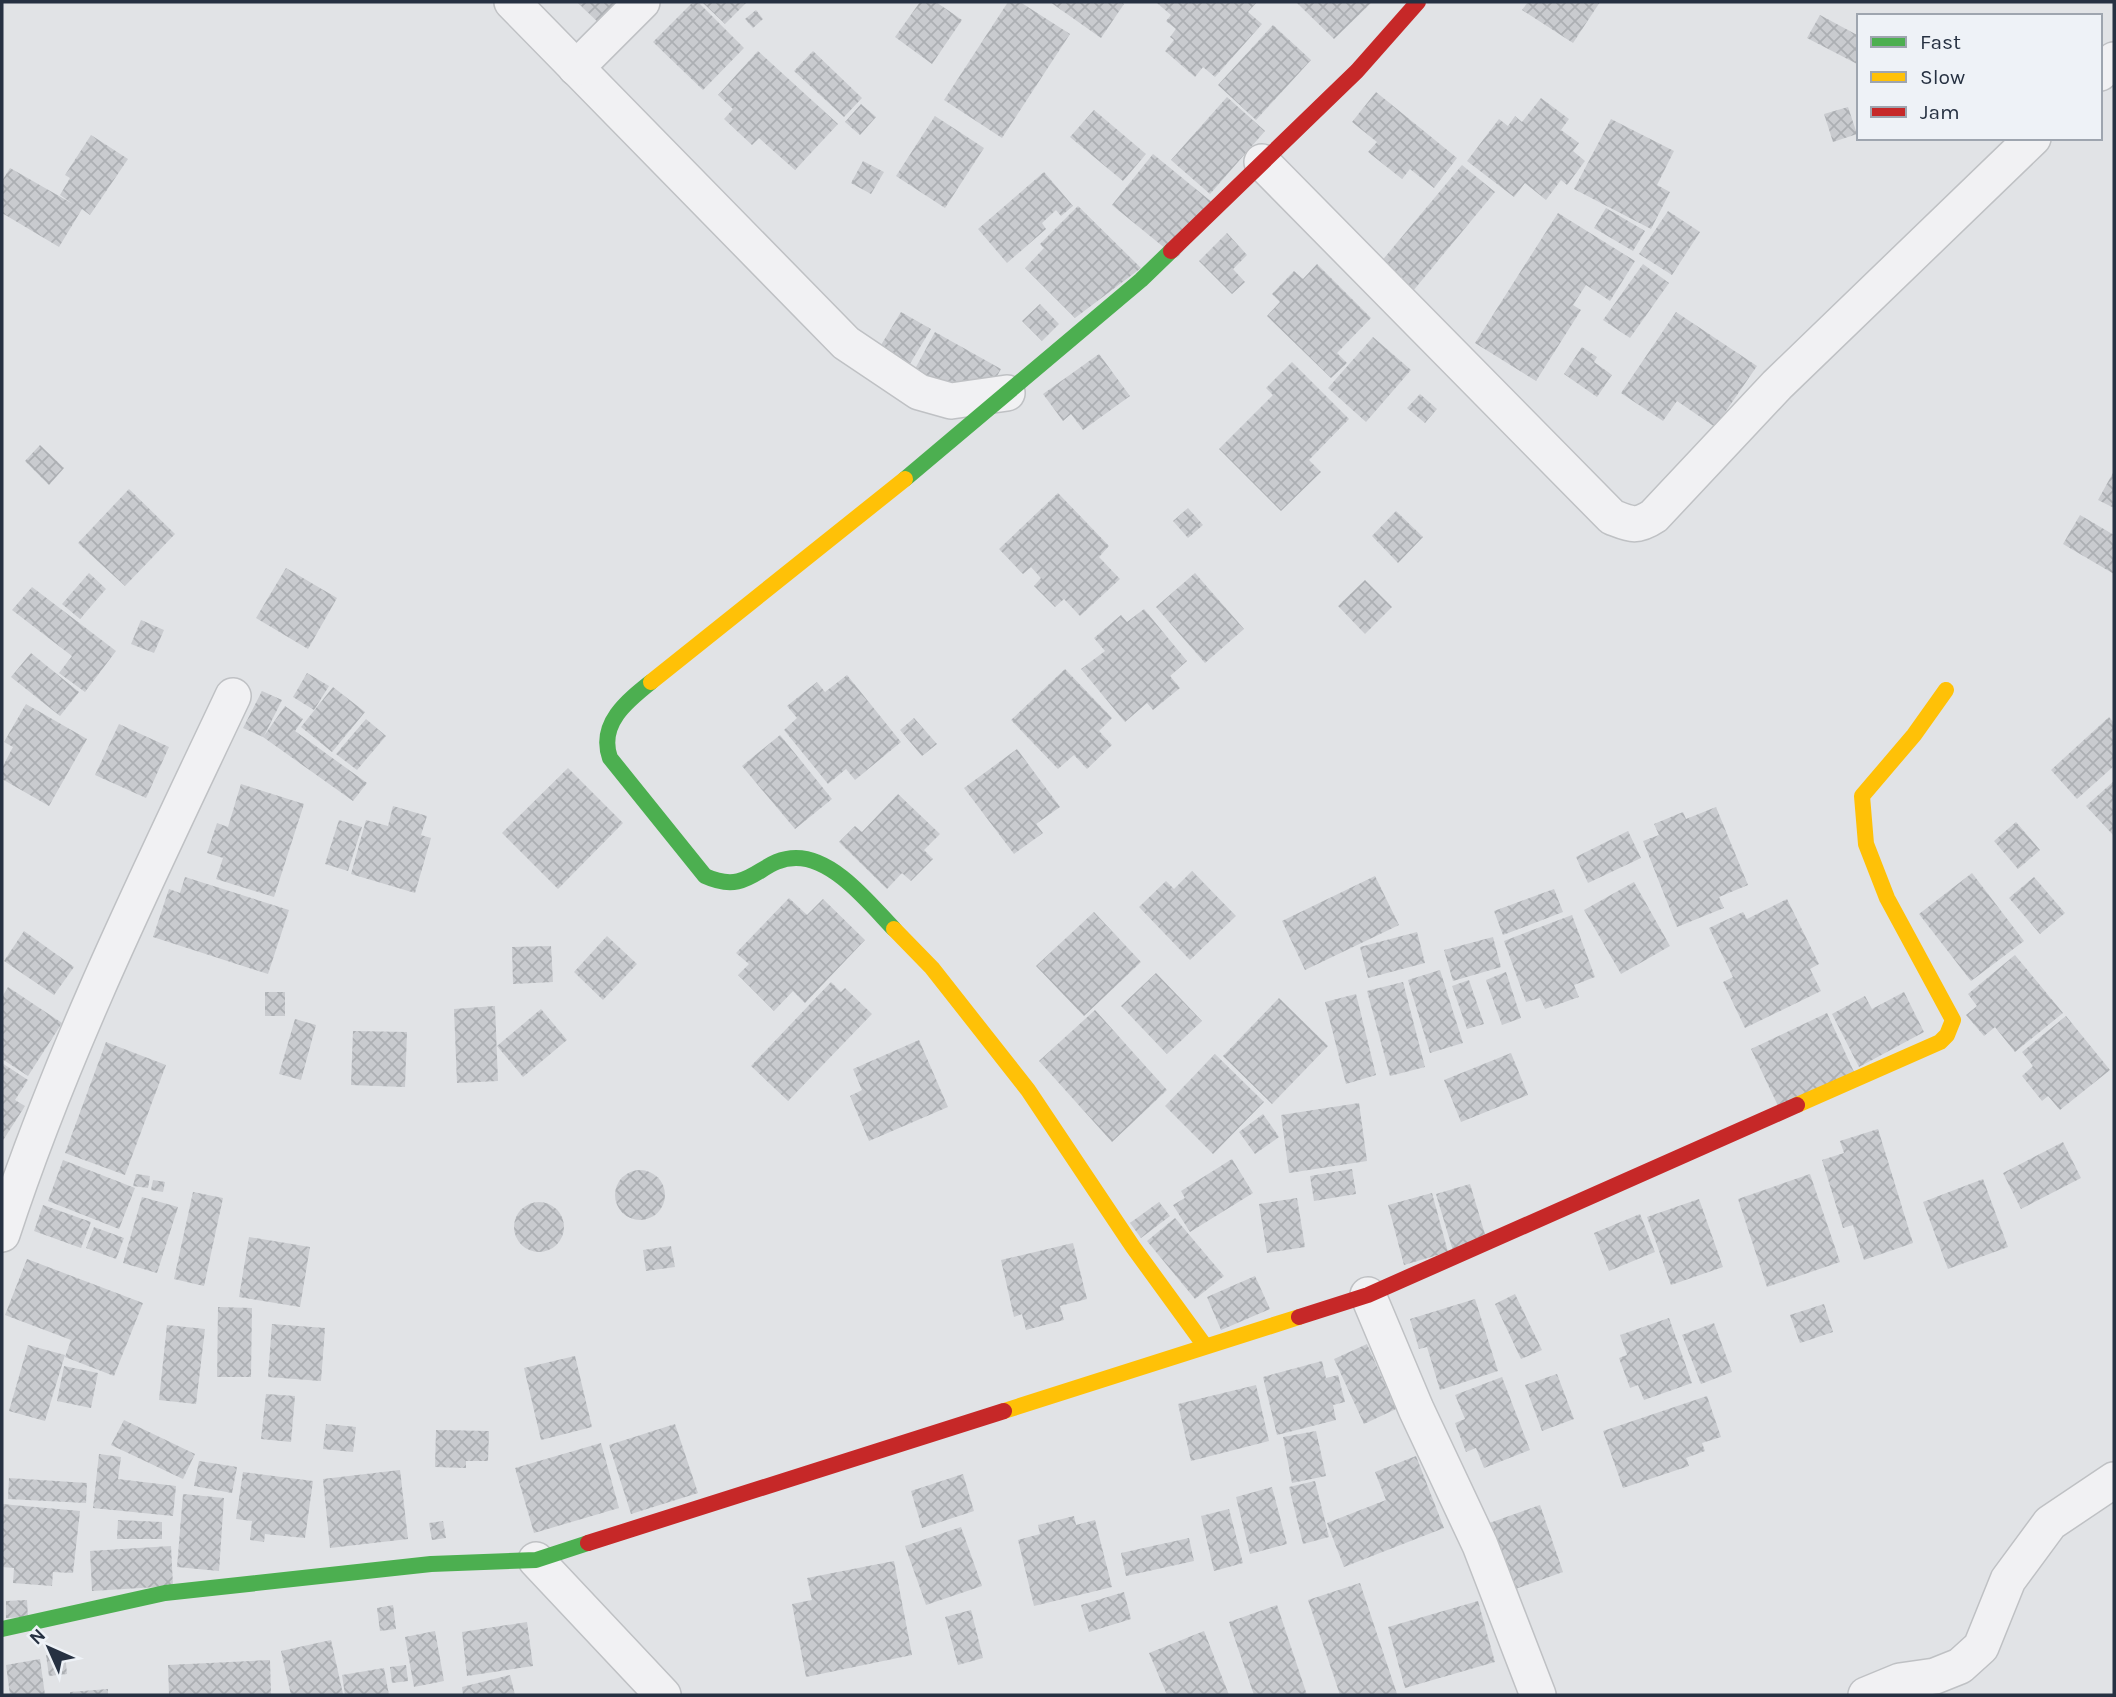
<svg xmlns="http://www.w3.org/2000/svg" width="2116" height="1697" font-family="Karla,sans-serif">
<defs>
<pattern id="building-cross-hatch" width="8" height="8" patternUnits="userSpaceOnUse" patternTransform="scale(1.75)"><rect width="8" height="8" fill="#c9cbcf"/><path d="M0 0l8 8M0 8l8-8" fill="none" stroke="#acafb3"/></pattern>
</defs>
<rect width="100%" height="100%" fill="#e1e3e6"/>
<g fill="url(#building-cross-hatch)">
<path d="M577,2H625L602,26Z"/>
<path d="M693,2H698L744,48L703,90L653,42Z"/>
<path d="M702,2H747L725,24Z"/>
<path d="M920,2H936L962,20L932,64L895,37Z"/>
<path d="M1008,2H1020L1070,34L1002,138L944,100Z"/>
<path d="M1050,2H1121L1124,4L1101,38Z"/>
<path d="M1159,2H1257L1248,12L1262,24L1215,77L1203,67L1195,77L1165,51L1174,40L1170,37L1176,29L1166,21L1171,15L1157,3Z"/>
<path d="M1296,2H1372L1334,39Z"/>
<path d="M1528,2H1600L1573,43L1522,10Z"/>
<path d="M756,10L763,19L753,28L745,19Z"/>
<path d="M1820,15L1859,36V65L1807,38Z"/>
<path d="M1273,25L1311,60L1256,120L1218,85Z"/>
<path d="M758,51L838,124L795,170L759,138L752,145L724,119L733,109L718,95Z"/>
<path d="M813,51L862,98L844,117L794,71Z"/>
<path d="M1376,92L1457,158L1434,188L1410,169L1402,179L1368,152L1377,142L1352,122Z"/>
<path d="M1227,97L1265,131L1210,194L1171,160Z"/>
<path d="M1541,98L1569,119L1561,130L1579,143L1573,151L1585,161L1567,185L1561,180L1546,200L1525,183L1514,197L1467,161L1499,119L1508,126L1515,116L1522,122Z"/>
<path d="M861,104L876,117L860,135L845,122Z"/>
<path d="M1848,107L1857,134L1833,142L1824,114Z"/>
<path d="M1094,110L1146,154L1123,181L1070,137Z"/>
<path d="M935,116L984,148L945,208L896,176Z"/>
<path d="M1611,119L1674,151L1657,185L1670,192L1651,229L1574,189Z"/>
<path d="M91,135L128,159L90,215L82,209L59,247L2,213V181L10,168L73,204L60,195L70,178L65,175Z"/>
<path d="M1153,154L1219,208L1177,258L1112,205Z"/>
<path d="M863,161L884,172L871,194L851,183Z"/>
<path d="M1462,165L1495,192L1403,303L1370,275Z"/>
<path d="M1044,172L1073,206L1061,216L1056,210L1042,223L1046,229L1007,263L978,229Z"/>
<path d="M1078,206L1141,268L1075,318L1025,268L1044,248L1040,244Z"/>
<path d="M1606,208L1645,231L1633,251L1594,228Z"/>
<path d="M1668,211L1700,232L1672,275L1639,254Z"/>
<path d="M1558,213L1635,261L1610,301L1586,285L1573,305L1581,310L1536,381L1475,343Z"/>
<path d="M1227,233L1247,255L1233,269L1245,282L1232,294L1199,261Z"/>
<path d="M1317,264L1371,318L1337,353L1347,363L1331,378L1267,316L1280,302L1272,294L1294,271L1303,279Z"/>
<path d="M1643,264L1669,283L1630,338L1603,320Z"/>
<path d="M1040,304L1059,324L1042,341L1022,321Z"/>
<path d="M901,312L931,329L908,367L878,350Z"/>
<path d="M1676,312L1757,366L1715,427L1677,401L1663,421L1621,393Z"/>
<path d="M935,332L1001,369L980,406L915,369Z"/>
<path d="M1373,337L1411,370L1366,422L1328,388Z"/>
<path d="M1582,347L1597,357L1594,362L1612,375L1597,397L1564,374Z"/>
<path d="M1099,354L1130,396L1083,430L1071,414L1063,421L1043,394Z"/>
<path d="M1292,362L1349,419L1309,460L1321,472L1281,511L1219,449L1273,395L1266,388Z"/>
<path d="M1420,394L1437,409L1425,423L1407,408Z"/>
<path d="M40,445L64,468L49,485L25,461Z"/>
<path d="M2114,471V508L2098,500Z"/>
<path d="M129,489L175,534L125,586L78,543Z"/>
<path d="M1058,493L1109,546L1099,557L1120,579L1080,616L1064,599L1055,607L1034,586L1041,578L1031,567L1023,574L999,549Z"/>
<path d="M1188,508L1203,525L1188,538L1173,521Z"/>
<path d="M1396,511L1423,537L1398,563L1372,536Z"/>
<path d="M2080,515L2114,535V574L2063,544Z"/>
<path d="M286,568L337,598L308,649L256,618Z"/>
<path d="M89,573L106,589L80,619L62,604Z"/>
<path d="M1195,573L1244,629L1205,663L1156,607Z"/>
<path d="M1365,580L1392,607L1365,634L1338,606Z"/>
<path d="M32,587L116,651L85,692L59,673L72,656L12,610Z"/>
<path d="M1144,609L1187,661L1170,676L1180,688L1153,710L1147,703L1125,722L1081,669L1105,651L1094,638L1121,615L1127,622Z"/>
<path d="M141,620L164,630L154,653L131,644Z"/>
<path d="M31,653L79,692L60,716L11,677Z"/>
<path d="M1065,669L1112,718L1099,731L1112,745L1087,769L1074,755L1058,769L1011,720Z"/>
<path d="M307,673L329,686L314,710L293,697Z"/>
<path d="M847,675L901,742L855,780L846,769L828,784L784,730L797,718L787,706L817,682L825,692Z"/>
<path d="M333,687L365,712L332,752L301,727Z"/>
<path d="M262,691L282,700L264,736L285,706L303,719L295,731L367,783L353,801L263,737L243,728Z"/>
<path d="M26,704L87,739L49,806L2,779V768L13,747L4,742Z"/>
<path d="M2109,717L2114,723V766L2077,799L2051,770Z"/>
<path d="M914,718L937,744L922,756L900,730Z"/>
<path d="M366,719L386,736L357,770L336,754Z"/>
<path d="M119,724L169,747L146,798L95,775Z"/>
<path d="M780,735L832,799L795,829L742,766Z"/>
<path d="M1017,749L1060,807L1036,824L1043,833L1014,854L964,788Z"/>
<path d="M568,768L623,823L558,889L502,833Z"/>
<path d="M2114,781V836L2086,806Z"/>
<path d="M241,784L304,804L274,897L216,879L223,858L207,853L217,823L228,827Z"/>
<path d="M898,794L940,834L924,850L933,859L911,881L902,873L887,889L839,842L855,826L862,832Z"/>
<path d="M393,806L427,816L421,835L431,838L415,893L351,874L366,820L388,826Z"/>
<path d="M1716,807L1748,885L1719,897L1724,908L1677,927L1643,841L1659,835L1654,824L1683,812L1686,819Z"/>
<path d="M339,820L362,827L348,871L325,864Z"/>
<path d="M2016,822L2040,850L2018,869L1994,841Z"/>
<path d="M1628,831L1641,858L1588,883L1576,857Z"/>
<path d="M1192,871L1236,916L1190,960L1139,907L1166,881L1174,889Z"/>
<path d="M1972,873L2024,941L1971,981L1919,914Z"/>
<path d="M1375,876L1399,925L1305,970L1282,921Z"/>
<path d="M185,877L289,910L268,974L153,937L169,889L180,893Z"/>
<path d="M2034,877L2065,913L2040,934L2009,898Z"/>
<path d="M1634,882L1670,946L1621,974L1584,910Z"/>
<path d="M1554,889L1563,912L1503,935L1494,911Z"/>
<path d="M789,898L807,915L823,899L865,940L805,1003L793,991L774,1011L738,975L749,964L736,953Z"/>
<path d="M1787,899L1819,964L1810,969L1821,991L1745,1028L1723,982L1733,977L1709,928L1743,912L1747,919Z"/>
<path d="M1094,912L1141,962L1084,1016L1036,966Z"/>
<path d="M1572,915L1595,977L1574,985L1579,997L1545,1009L1540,998L1526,1002L1504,941Z"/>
<path d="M24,931L74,967L54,995L4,961Z"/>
<path d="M1417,932L1425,963L1368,978L1360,947Z"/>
<path d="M607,936L637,964L603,1000L574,972Z"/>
<path d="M1493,937L1501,967L1453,981L1444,950Z"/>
<path d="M551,946L553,982L513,984L512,947Z"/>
<path d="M2015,955L2063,1013L2015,1052L1995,1027L1984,1036L1966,1015L1977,1006L1968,994Z"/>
<path d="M1440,970L1463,1043L1430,1053L1408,980Z"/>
<path d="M1506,972L1521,1018L1502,1025L1486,980Z"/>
<path d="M1156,973L1202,1021L1167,1054L1121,1006Z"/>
<path d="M1469,980L1484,1024L1467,1029L1452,986Z"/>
<path d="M831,982L841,992L845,988L872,1014L788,1101L751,1066Z"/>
<path d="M1403,982L1425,1067L1390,1076L1367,991Z"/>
<path d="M8,987L62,1023L28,1076L2,1059V997Z"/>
<rect x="265" y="992" width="20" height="24"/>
<path d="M1904,992L1924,1032L1859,1067L1832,1014L1865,996L1872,1009Z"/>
<path d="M1356,994L1376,1075L1346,1084L1325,1002Z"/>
<path d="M1279,998L1328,1046L1272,1104L1223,1056Z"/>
<path d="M495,1006L498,1081L457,1083L454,1009Z"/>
<path d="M541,1009L567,1040L523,1077L497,1046Z"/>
<path d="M1095,1010L1167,1090L1112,1142L1039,1061Z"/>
<path d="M1827,1013L1855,1074L1780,1110L1751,1049Z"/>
<path d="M2066,1016L2110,1070L2060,1110L2048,1096L2042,1101L2022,1076L2033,1066L2022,1052Z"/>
<path d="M295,1019L316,1025L301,1080L279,1074Z"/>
<path d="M353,1031L407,1032L405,1087L351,1085Z"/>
<path d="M919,1040L948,1107L869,1141L850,1096L862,1090L853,1069Z"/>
<path d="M106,1042L166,1065L125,1175L65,1153Z"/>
<path d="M1511,1053L1528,1095L1461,1122L1444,1080Z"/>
<path d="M1215,1054L1264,1102L1213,1154L1165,1106Z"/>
<path d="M2,1063L28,1080L15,1100L25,1106L2,1142Z"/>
<path d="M1359,1103L1367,1161L1289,1173L1281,1115Z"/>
<path d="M1263,1114L1279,1137L1255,1154L1239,1132Z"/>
<path d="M1878,1129L1913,1243L1864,1260L1853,1225L1843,1228L1822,1160L1844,1153L1840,1141Z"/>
<path d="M2063,1142L2081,1178L2021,1209L2003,1173Z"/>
<path d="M1232,1159L1253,1193L1190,1232L1173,1205L1185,1198L1181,1191Z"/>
<path d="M63,1160L135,1188L119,1229L48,1201Z"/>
<path d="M1352,1169L1356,1194L1314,1201L1310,1176Z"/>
<circle cx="640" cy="1195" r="25"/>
<path d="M136,1174L150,1176L148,1188L133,1186Z"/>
<path d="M1810,1174L1840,1262L1767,1287L1738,1199Z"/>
<path d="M1983,1179L2008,1247L1948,1269L1923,1202Z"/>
<path d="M153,1180L165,1182L163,1192L151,1190Z"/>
<path d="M1470,1184L1487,1241L1453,1251L1436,1194Z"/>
<path d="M193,1192L223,1198L204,1286L174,1279Z"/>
<path d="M1432,1193L1448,1252L1404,1265L1388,1205Z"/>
<path d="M142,1197L178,1207L157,1273L123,1263Z"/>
<path d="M1297,1198L1305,1247L1267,1253L1259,1204Z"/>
<path d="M1699,1199L1723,1267L1671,1285L1647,1217Z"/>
<circle cx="539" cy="1227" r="25"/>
<path d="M1159,1202L1170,1216L1141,1238L1130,1223Z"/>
<path d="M43,1205L91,1222L81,1248L34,1231Z"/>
<path d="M1640,1214L1655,1252L1609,1271L1594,1233Z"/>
<path d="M1175,1218L1224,1276L1195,1299L1147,1241Z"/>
<path d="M94,1227L124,1238L116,1259L86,1248Z"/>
<path d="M249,1237L310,1247L300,1307L239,1297Z"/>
<path d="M1073,1243L1087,1299L1060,1306L1064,1320L1026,1330L1022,1314L1014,1317L1001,1260Z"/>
<path d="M671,1246L675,1267L646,1271L643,1250Z"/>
<path d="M27,1259L143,1303L114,1376L65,1357L71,1340L5,1315Z"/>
<path d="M1255,1276L1270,1309L1221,1330L1207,1297Z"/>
<path d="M1515,1294L1542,1350L1521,1359L1495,1304Z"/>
<path d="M1475,1299L1498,1371L1440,1390L1427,1347L1419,1349L1410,1319Z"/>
<path d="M1824,1304L1833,1332L1800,1343L1790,1315Z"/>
<path d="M218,1307L252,1308L251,1377H217Z"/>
<path d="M1669,1318L1692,1383L1644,1400L1638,1385L1630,1388L1619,1358L1627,1355L1620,1335Z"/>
<path d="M1714,1323L1732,1372L1701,1384L1682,1335Z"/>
<path d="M272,1324L325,1328L321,1381L268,1377Z"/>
<path d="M167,1325L205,1329L196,1404L159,1400Z"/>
<path d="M1367,1344L1396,1409L1364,1424L1334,1359Z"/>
<path d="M28,1345L65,1355L45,1421L9,1411Z"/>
<path d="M575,1356L592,1427L541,1440L524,1368Z"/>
<path d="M1322,1361L1326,1378L1338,1375L1345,1402L1333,1405L1336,1420L1277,1435L1263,1377Z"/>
<path d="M64,1366L98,1373L91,1408L57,1401Z"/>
<path d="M1557,1374L1574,1419L1542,1431L1525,1385Z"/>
<path d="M1502,1377L1530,1450L1484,1468L1476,1448L1466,1452L1455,1423L1465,1419L1455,1395Z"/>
<path d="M1256,1385L1269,1441L1191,1461L1178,1404Z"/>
<path d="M266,1394L295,1396L291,1442L261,1439Z"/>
<path d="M1707,1396L1721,1437L1702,1443L1705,1451L1686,1458L1689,1466L1623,1488L1603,1431Z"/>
<path d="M124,1420L195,1454L183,1479L111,1445Z"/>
<path d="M326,1424L356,1427L353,1452L323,1449Z"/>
<path d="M675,1424L698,1493L631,1514L609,1445Z"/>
<path d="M436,1430L489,1431L488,1461H466V1468L435,1467Z"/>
<path d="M1316,1431L1326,1476L1292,1483L1283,1437Z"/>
<path d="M601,1443L619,1508L534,1533L515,1468Z"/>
<path d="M99,1454L121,1457L118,1479L176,1486L173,1516L93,1508Z"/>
<path d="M1416,1456L1444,1528L1344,1567L1327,1523L1386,1500L1375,1472Z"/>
<path d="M199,1461L237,1467L232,1493L194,1486Z"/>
<path d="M400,1470L408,1539L330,1548L323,1479Z"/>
<path d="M243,1472L313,1481L305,1538L265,1534L264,1542L250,1540L252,1521L236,1519Z"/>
<path d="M963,1474L974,1511L922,1528L911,1491Z"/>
<path d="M9,1478L87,1483L86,1503L8,1499Z"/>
<path d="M1315,1481L1329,1537L1303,1544L1289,1487Z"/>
<path d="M1272,1487L1287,1544L1250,1554L1236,1497Z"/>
<path d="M183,1494L224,1498L219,1571L177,1567Z"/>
<path d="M2,1504L80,1511L73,1573L53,1572L52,1586L13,1583L14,1568L2,1567Z"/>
<path d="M1540,1505L1563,1572L1504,1593L1481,1526Z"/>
<path d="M1229,1509L1243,1563L1214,1571L1201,1516Z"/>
<path d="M1074,1516L1076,1525L1095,1520L1112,1587L1034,1606L1018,1540L1040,1534L1038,1525Z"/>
<path d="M118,1520L162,1522V1539H117Z"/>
<path d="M443,1521L446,1538L432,1540L429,1523Z"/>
<path d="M961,1527L982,1586L926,1605L905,1546Z"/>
<path d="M1189,1538L1194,1561L1126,1576L1121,1553Z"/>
<path d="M171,1546L173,1586L92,1591L90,1551Z"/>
<path d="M894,1561L912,1655L806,1677L792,1604L812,1600L807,1578Z"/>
<path d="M1360,1583L1397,1694L1394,1695H1340L1308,1600Z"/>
<path d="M1124,1592L1131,1619L1089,1632L1081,1605Z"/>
<path d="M27,1600L28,1617L6,1618V1601Z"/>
<path d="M1478,1601L1495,1662L1405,1688L1388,1627Z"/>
<path d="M393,1605L396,1629L380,1631L377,1608Z"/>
<path d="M1277,1605L1307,1695H1254L1229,1622Z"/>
<path d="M971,1610L983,1658L958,1665L945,1617Z"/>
<path d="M527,1622L533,1666L467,1676L462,1632Z"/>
<path d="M435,1631L444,1681L414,1687L405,1637Z"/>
<path d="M1204,1631L1229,1695H1167L1149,1653Z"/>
<path d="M331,1640L343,1694L291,1695L281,1651Z"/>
<path d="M65,1653L67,1674L49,1676L46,1655Z"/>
<path d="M40,1659L45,1695H10L6,1665Z"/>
<path d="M270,1660L271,1695H169L168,1665Z"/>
<path d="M406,1665L408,1681L392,1683L390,1667Z"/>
<path d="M384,1668L389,1695H345L342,1675Z"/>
<path d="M510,1675L515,1695H463L462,1687Z"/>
<path d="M108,1689V1695H70V1692Z"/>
</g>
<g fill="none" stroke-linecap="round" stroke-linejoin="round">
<g stroke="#bfc1c4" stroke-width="38">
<g id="street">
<path d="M512,2L846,343L919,392L951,401L1007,393"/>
<path d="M576,68L642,2"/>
<path d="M2100,73L2114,60"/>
<path d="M1262,162L1612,517C1630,524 1636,528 1654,516L1777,385L2033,138"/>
<path d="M2,1234C63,1048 150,872 233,696"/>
<path d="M1368,1295L1416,1409L1480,1545L1538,1695"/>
<path d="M536,1560L663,1695"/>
<path d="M1866,1695L1900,1681L1935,1676L1960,1666L1981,1647L2008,1580L2050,1523L2114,1480"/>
</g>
</g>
<use href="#street" stroke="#f1f1f3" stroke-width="35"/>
<g stroke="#4caf50" stroke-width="16">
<path d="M905,479L1141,280L1171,251"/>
<path d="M651,682C627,701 598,724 610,758L705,876C751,897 759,858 796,858C834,858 869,903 894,929"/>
<path d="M2,1629L165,1593L431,1564L536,1560L588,1543"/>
</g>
<g stroke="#ffc107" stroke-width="16">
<path d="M651,682L905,479"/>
<path d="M894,929L932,968L1028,1090L1133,1247L1205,1346"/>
<path d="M1797,1105L1940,1042L1947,1035L1953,1020L1887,898L1866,844L1862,796L1914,735L1946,690"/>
<path d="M1004,1411L1299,1317"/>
</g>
<g stroke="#c62828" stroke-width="16">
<path d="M1171,251L1357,71L1418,2"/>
<path d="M1299,1317L1368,1295L1797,1105"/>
<path d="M588,1543L1004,1411"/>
</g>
</g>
<rect width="2116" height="1697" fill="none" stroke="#263142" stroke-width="7"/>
<rect x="1857" y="14" width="245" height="126" fill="#eef2f7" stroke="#9ea5af" stroke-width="2"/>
<rect x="1871" y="37" width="35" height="10" fill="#4caf50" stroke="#9ea5af" stroke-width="2"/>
<text x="1920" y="49" font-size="21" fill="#263142">Fast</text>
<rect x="1871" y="72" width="35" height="10" fill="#ffc107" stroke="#9ea5af" stroke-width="2"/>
<text x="1920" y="84" font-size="21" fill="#263142">Slow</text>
<rect x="1871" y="107" width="35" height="10" fill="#c62828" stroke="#9ea5af" stroke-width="2"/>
<text x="1920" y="119" font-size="21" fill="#263142">Jam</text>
<g transform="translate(49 1648) rotate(315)" stroke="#eef2f7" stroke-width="5" paint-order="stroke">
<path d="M0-5L12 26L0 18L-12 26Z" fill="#263142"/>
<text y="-10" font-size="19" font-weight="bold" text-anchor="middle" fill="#263142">N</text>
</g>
</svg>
